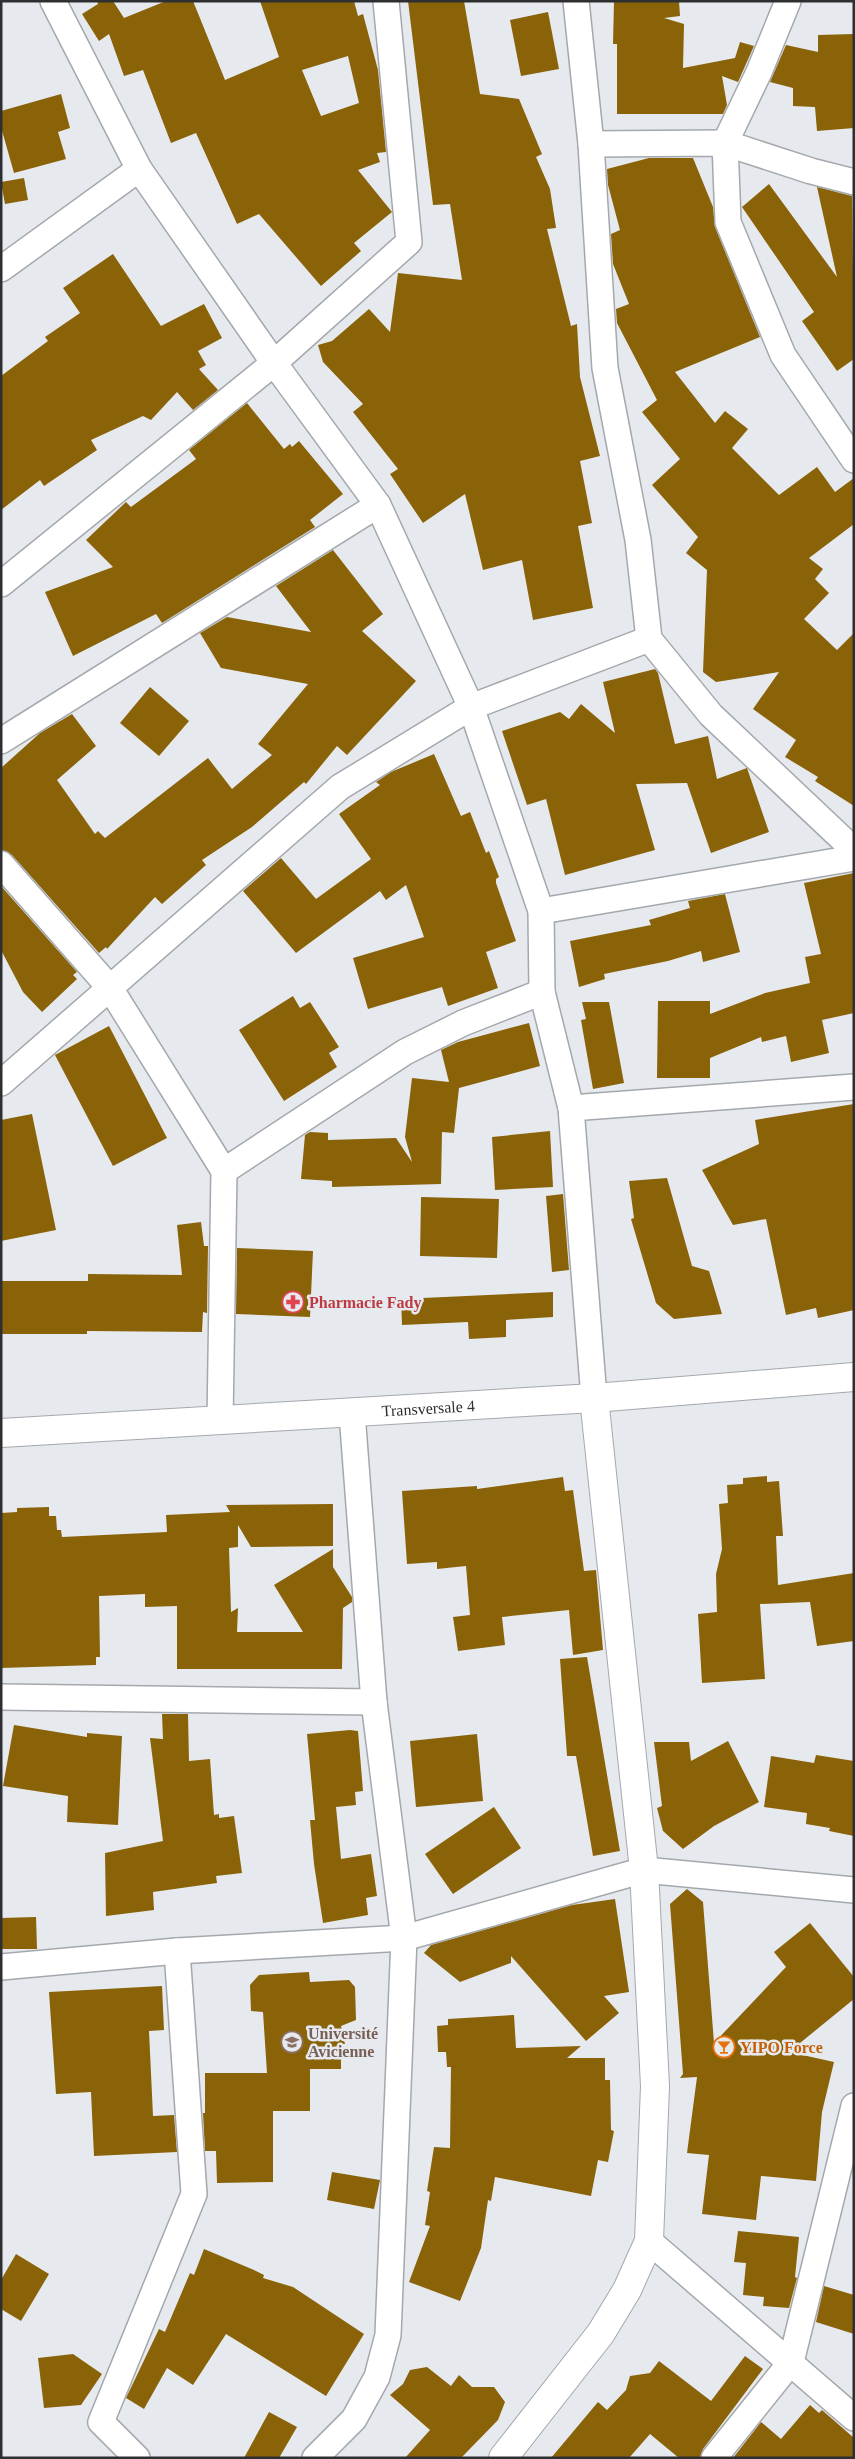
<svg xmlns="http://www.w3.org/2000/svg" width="855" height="2459" font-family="'Times New Roman',serif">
<rect width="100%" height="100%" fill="#e6eaef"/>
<g fill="#8a6208" fill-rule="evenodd">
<path d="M97,1H113L124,18L166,1H193L225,80L279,57L260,1H354L358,16L363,14L378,70L386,152L377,153L380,162L358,170L392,212L354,243L361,251L321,286L259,214L237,224L196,133L171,143L143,70L124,76L109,34L99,41L82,14L98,4ZM348,56L359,103L321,116L302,70Z"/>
<path d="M408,1H464L480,94L519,99L542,154L536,157L550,189L556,228L547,229L571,326L577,324L580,377L600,456L580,461L592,523L578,526L593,608L533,620L522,560L483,570L465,494L423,523L390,474L398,469L353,412L363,404L323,362L318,345L332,341L369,309L390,332L398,273L462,280L450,204L433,205Z"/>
<path d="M614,1H679L680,16L664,18L684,24L683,68L735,58L740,42L754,46L738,82L722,76L727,105L723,114H617V44H613Z"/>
<path d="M548,12L559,69L521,76L510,20Z"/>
<path d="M854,34V128L817,131L815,107L793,106V88L770,82L786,45L818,52V35Z"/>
<path d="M61,94L70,128L58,132L66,159L14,173L1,127V111Z"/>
<path d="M649,158H693L713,207L715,227L760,337L675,372L715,423L725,411L748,429L732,448L779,495L817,467L835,492L854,478V524L809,558L823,569L815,579L829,593L804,619L837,650L854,633V806L815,781L818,777L785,757L796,740L753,709L779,672L716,682L703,672L707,570L686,553L698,537L652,485L680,459L642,412L657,400L617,323L616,309L629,304L613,264L611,234L620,230L608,185L607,169Z"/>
<path d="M24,178L28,200L5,204L1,182Z"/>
<path d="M769,184L837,277L817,187L852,196L854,359L837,371L802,321L814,312L742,207Z"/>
<path d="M113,254L161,326L204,304L222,338L198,351L206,365L199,369L218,390L193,410L177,392L151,420L143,416L91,440L97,450L44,486L40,480L1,510V376L48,341L45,337L80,313L63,288Z"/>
<path d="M247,403L284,449L290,444L292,447L299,441L343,494L310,520L315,527L162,623L156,614L73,656L45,592L113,567L86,540L126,502L131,507L196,459L189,450Z"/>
<path d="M333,550L383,614L362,631L416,681L347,755L337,746L306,784L304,782L252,827L202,860L206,865L162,904L155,897L107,949L106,947L99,953L12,855L1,850V768L40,733L72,714L96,746L57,780L95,834L98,831L105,838L208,758L232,789L272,755L258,744L308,684L221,668L200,633L227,617L311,632L276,586Z"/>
<path d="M655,669L658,673L675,744L708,736L717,779L747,768L769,832L711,853L687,783L636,784L655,850L565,875L546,799L527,805L502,731L560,712L569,719L581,704L615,733L603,682Z"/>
<path d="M150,687L189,721L159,756L120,723Z"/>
<path d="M434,754L461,816L470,812L486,853L489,851L499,877L496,879V883L516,941L486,952L498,988L448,1006L442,987L368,1009L353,958L424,937L406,885L386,900L380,891L296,953L243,891L281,858L316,899L371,859L339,814L380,785L376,782L391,772Z"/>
<path d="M854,873V1013L822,1020L829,1053L791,1062L786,1036L762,1042L761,1037L710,1058V1078H657L658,1001H710V1014L765,993L810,983L805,957L821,954L804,883Z"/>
<path d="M1,886L77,972L73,975L77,979L42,1012L23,992L1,950Z"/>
<path d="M725,894L740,952L703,962L701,951L668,961L604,974L605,979L579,987L570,941L651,925L649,920L690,908L688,901Z"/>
<path d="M293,996L300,1008L310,1002L339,1047L329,1053L337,1067L284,1101L239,1030Z"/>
<path d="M582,1002H609L624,1083L593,1089L581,1020L586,1019Z"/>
<path d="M529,1023L540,1066L459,1088L454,1133L442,1132L441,1184L332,1187V1181L301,1179L305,1135L310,1132L328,1133V1140L396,1138L412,1162L405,1137L412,1078L449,1082L441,1050L458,1042Z"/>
<path d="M109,1026L167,1138L113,1166L55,1055Z"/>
<path d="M854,1104V1310L818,1318L816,1308L786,1315L766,1219L733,1225L702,1170L759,1144L755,1120Z"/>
<path d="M32,1114L56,1230L1,1241V1120Z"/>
<path d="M550,1131L553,1187L495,1190L492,1137Z"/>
<path d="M667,1178L692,1266L709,1271L722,1314L674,1319L656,1303L631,1219L634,1218L629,1181Z"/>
<path d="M563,1194L569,1270L552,1272L546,1196Z"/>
<path d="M421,1197L499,1199L497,1258L420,1256Z"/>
<path d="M201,1222L204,1246H208L207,1313L203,1312L202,1332L87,1331V1334H1V1281H88V1274L182,1275L177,1225Z"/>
<path d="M237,1248L313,1251L310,1317L236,1314Z"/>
<path d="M553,1292V1317L506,1320V1337L469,1339L468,1322L402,1325L401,1299Z"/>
<path d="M767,1476V1482L779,1481L783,1536H776L778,1585L854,1573V1641L817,1646L810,1602L760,1604L765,1679L702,1683L698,1614L717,1612L716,1574L722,1549L719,1504L728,1503L727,1485L743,1484V1478Z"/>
<path d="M563,1477L565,1491L573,1490L584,1571L596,1570L603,1650L573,1655L569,1610L502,1617L505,1645L458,1651L453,1617L470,1615L466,1566L437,1569V1562L407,1564L402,1491L477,1486V1489Z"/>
<path d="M333,1504V1546L251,1547L238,1525V1547L229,1548L231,1612L238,1608L237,1632H303L274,1585L333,1549V1567L352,1597V1602L343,1608L342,1669H177V1606L145,1607V1594L99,1596L100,1657H96V1665L1,1668V1513L17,1512V1508L49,1507V1516H56L57,1530H61L62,1537L167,1532L166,1515L230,1512L226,1505Z"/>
<path d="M587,1657L620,1851L593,1856L576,1756H567L560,1659Z"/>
<path d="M162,1714H188L189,1761L210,1759L214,1815L219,1814V1818L234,1816L242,1873L216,1876L217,1883L153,1892L154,1910L106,1916L105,1853L163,1841L150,1738L163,1739Z"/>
<path d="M14,1725L87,1737V1733L122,1736L118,1825L67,1822L68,1796L3,1786Z"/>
<path d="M350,1730L358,1731L363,1791L355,1792L356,1805L336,1807L341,1859L371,1854L377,1896L366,1898L368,1915L323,1923L314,1864L310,1820H315L307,1734Z"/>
<path d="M477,1734L483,1801L416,1807L410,1741Z"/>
<path d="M728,1741L759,1802L714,1826L683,1849L663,1831L657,1808L662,1806L654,1742H689L691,1761Z"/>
<path d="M816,1755L854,1761V1836L829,1831L830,1828L806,1824L807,1813L764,1807L771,1756L814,1763Z"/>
<path d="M494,1807L521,1848L453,1894L425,1854Z"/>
<path d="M687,1889L703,1902L714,2043L786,1967L774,1952L810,1923L854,1977V1999L789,2052L834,2062L822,2112L816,2181L761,2176L756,2220L702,2214L709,2155L687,2153L697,2077L680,2078L683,2074L670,1904Z"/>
<path d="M615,1899L629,1992L604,1996L619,2013L586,2041L511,1956V1963L460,1982L424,1953L431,1945L572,1905Z"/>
<path d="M36,1917L37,1949H1V1918Z"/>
<path d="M309,1972L310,1982L349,1980L355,1987L356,2020L341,2026L345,2044H341V2069H310V2111H273V2182L217,2183L216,2151H205L203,2113H205V2073H267L263,2012L251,2011L250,1985L259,1975Z"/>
<path d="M162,1986L164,2030L149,2031L153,2116L174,2115L177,2152L94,2156L91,2092L56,2094L49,1992Z"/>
<path d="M514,2015L516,2048L581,2046L567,2058H605V2080H610L611,2130L614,2131L608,2162L598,2160L591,2196L495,2177L491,2201L488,2200L481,2248L460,2301L409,2282L430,2226L425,2225L430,2192L427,2191L434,2147L450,2148L451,2067H447L446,2052H438L437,2026L448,2025V2019Z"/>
<path d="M332,2172L380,2180L374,2209L327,2200Z"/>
<path d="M738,2231L799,2237L795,2277L797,2278L789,2308L763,2306L764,2297L743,2295L746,2263L734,2262Z"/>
<path d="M204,2249L254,2270L264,2275L263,2278L293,2287L364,2334L326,2396L226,2334L193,2385L167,2368L144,2409L126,2398L159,2329L165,2332L190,2273L194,2275Z"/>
<path d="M16,2254L49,2274L21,2321L1,2309V2280Z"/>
<path d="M824,2286L854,2295V2334L816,2322Z"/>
<path d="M73,2354L102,2374L81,2405L44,2408L38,2358Z"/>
<path d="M745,2356L763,2369L703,2449L700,2458H679L650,2434L629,2458H551L598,2402L607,2410L626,2390L630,2376L650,2373L659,2361L711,2401Z"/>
<path d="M427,2367L451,2386L459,2375L472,2387H494L505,2402L498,2420L461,2458H405L430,2430L390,2395L403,2384L410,2370Z"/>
<path d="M810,2405L819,2413L822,2410L854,2438V2458H733L761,2422L781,2439Z"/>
<path d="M269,2412L297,2427L279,2458H244Z"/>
</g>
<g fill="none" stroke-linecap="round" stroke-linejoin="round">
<g stroke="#a4a8ad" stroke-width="28">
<g id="street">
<path d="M53,1L139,169L274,363L378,505L471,707L541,911L542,992L571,1108L594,1398"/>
<path d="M576,1L591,144L605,368L638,540L649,639L711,715L854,850"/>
<path d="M788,1L759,72L725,143L728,222L783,355L854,460"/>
<path d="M591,144L725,143L811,171L854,182"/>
<path d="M1,269L139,169"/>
<path d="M1,584L274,363L409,242L386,1"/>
<path d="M1,741L378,505"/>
<path d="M1,864L110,988L224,1171L405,1052L463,1023L542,992"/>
<path d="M541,911L854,858"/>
<path d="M1,1083L340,787L471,707L649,639"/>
<path d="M571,1108L854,1087"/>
<path d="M220,1421L224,1171"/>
<path d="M1,1697L374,1702"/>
<path d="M1,1967L177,1951L404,1938L644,1870L854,1890"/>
<path d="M649,2241L854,2418"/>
<path d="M137,2458L101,2422L194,2194L177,1951"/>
<path d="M315,2458L354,2419L377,2377L388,2335L404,1938L374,1702L352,1413"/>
<path d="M714,2458L791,2362L854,2106"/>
</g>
</g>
<g stroke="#a4a8ad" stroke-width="30">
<g id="secondary">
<path id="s1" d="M1,1433L594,1398L854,1377"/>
<path d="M503,2458L601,2333L627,2290L649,2241L655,2086L644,1870L594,1398"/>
</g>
</g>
<use href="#street" stroke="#fff" stroke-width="25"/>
<use href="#secondary" stroke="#fff" stroke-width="28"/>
</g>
<defs>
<g id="pharmacy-ring" transform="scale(1.125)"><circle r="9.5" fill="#e6eaef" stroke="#e0444e" stroke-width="1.5"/><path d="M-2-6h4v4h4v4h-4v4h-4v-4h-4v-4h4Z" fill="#e0444e"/></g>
<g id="university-ring" transform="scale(1.125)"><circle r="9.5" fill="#e6eaef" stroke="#8d6e63" stroke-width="1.5"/><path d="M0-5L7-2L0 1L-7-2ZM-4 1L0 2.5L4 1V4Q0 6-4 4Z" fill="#8d6e63"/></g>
<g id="bar-ring" transform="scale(1.125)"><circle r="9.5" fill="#e6eaef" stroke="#e8710a" stroke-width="1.5"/><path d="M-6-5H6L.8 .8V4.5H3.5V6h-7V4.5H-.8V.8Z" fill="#e8710a"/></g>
</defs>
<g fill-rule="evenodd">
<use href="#pharmacy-ring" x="293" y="1302"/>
<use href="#university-ring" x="292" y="2042"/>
<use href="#bar-ring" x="724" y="2047"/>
</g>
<g text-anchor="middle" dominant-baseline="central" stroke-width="5" stroke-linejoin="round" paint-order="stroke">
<g font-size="16" font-weight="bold" fill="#be3a42" stroke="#e6eaef" text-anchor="start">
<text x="309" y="1302">Pharmacie Fady</text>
</g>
<g font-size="16" fill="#2e2f31" stroke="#e6eaef">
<text stroke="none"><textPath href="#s1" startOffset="428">Transversale 4</textPath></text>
</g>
<g font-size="16" font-weight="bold" fill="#785e54" stroke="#e6eaef" text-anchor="start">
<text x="308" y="2033">Université<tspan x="308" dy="18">Avicienne</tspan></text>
</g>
<g font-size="16" font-weight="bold" fill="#c56008" stroke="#e6eaef" text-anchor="start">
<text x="740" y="2047">YIPO Force</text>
</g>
</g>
<rect width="855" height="2459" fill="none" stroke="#2e2f31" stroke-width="5"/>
</svg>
